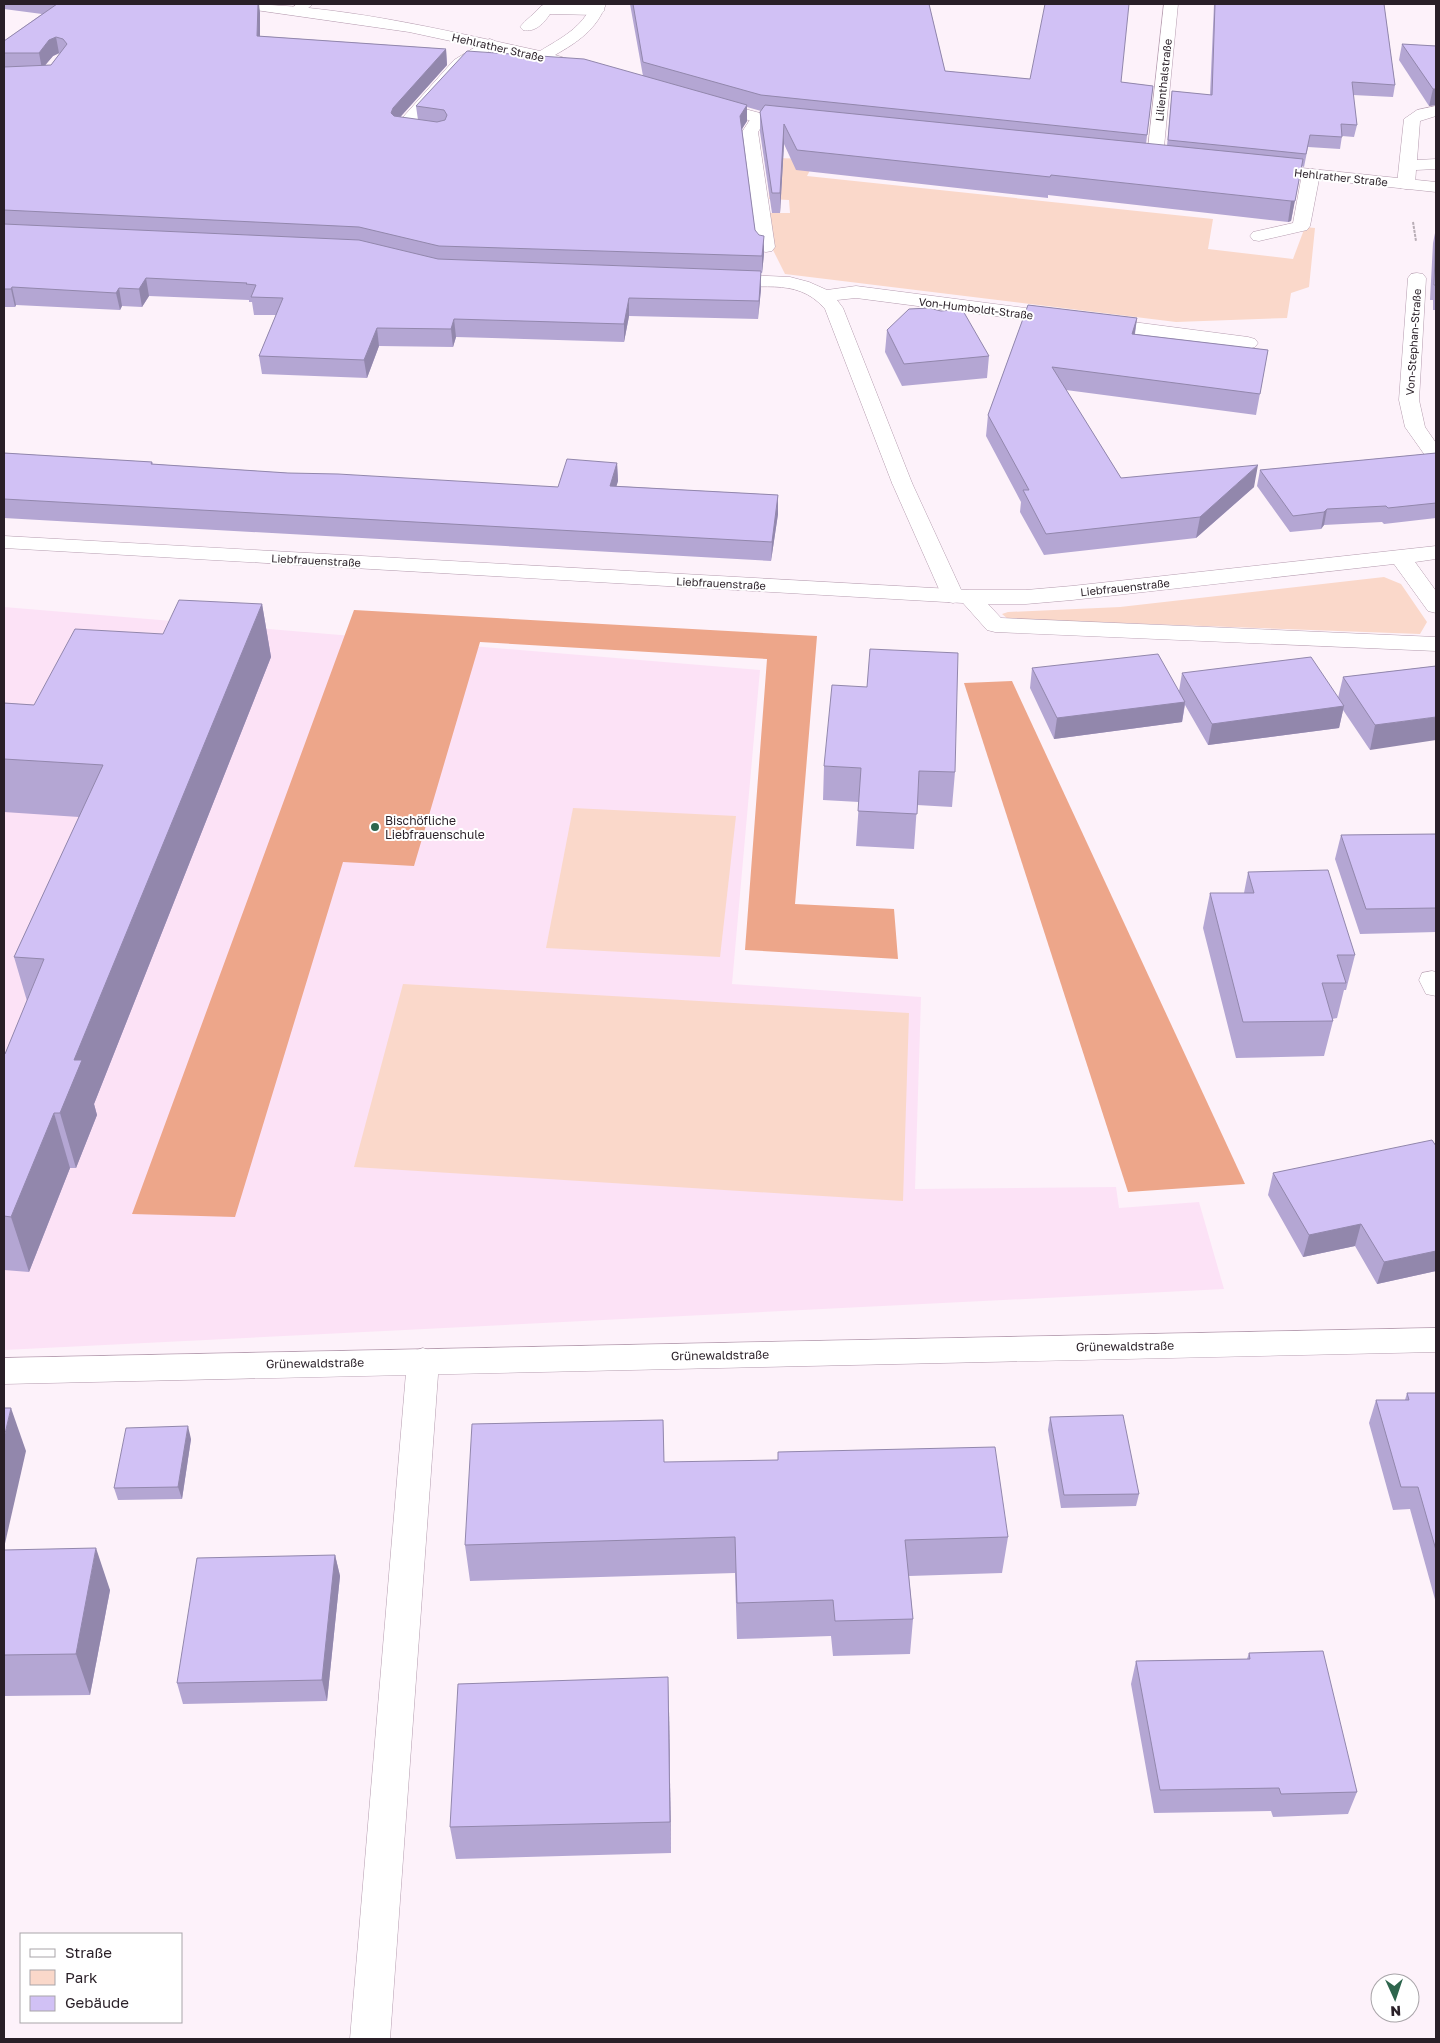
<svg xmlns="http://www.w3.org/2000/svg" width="1440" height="2043" font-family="'Golos Text',sans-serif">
<rect width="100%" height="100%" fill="#fdf2fa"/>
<path fill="#fce2f6" d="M4,607L760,670L732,984L921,997L915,1189L1116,1187L1119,1208L1199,1202L1224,1289L4,1350Z"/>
<g fill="#fad8ca">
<path d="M774,158L816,159L807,176L1213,219L1208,249L1293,259L1305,227L1315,228L1309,287L1291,293L1287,318L1176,322L785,274L771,246L768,213H790L789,200L769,199L768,165Z"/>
<path d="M1384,577L1401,584L1427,622L1420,634L1008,619L1002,614L1008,612L1120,607Z"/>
<path d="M573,808L736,816L720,957L546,948Z"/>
<path d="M403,984L909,1013L903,1201L354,1167Z"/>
</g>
<g fill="#eda68a">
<path d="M354,610L817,636L795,904L894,909L898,959L745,950L767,659L480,642L414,866L343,862L235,1217L132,1214Z"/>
<path d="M1012,681L1245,1184L1128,1192L964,683Z"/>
</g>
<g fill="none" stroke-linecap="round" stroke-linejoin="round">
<g stroke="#b59caf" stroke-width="1">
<g id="service">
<path d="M297,4H313L301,14H291L288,11Z"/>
<path d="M546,4L597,5L602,7L605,10L602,13L597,15L550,14C544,23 535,33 523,30L520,27C526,19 535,14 541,6Z"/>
<path d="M490,39L495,41L498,44L495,47L466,66L414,124L433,127L435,131L433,135L427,136L396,131L394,128L396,125L454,60L485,41Z"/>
<path d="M1436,106V116L1420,121L1417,160L1436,159V169L1416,170L1415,184L1412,188L1406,189L1400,188L1397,184L1404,119L1417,110Z"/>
<path d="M759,113L765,115L767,118L758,132L775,247L772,251L766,252L760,251L757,247L742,132L753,115Z"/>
<path d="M1311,169L1317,170L1320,174L1310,226L1307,230L1259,241L1253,240L1250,236L1253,232L1293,223L1302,174L1305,170Z"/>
<path d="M902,477L909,479L912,483L964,596L961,601L953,603L945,601L942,596L892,483L895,479Z"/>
<path d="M423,1348L434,1352L439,1361L390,2039H350L407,1361L412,1352Z"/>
</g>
</g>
<g stroke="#b59caf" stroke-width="1">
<g id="minor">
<path d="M234,4C337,4 439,29 540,51C561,38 582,28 592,4H606C597,29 578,42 555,55L582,63L584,66L582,69L576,71L539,60L409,32L241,8L236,7Z"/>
<path d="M1164,4H1178L1163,157L1161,161H1149L1147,157Z"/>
<path d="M711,100L760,113L796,117L802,119L804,122L802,125L796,127L759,123L705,108L703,105L705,102Z"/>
<path d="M1264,164L1436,182V192L1258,173L1256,169L1258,165Z"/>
<path d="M1417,273L1423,274L1426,278L1419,400L1425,427L1436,443V463L1429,461L1405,427L1399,400L1408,278L1411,274Z"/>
<path d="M724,274L790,277L809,282L827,290L856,286L1248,337L1255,339L1258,343L1255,347L1248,349L856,298L837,300L843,308L912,483L909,487L902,489L895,487L892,483L825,309C795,274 756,293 718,284L715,280L718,276Z"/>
<path d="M4,536L969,590H1026L1072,586L1436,546V559L1415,562L1436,591V613L1428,611L1394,564L1072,600L1026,604H988L1001,618L1436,637V651L995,632L987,630L963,603L4,548Z"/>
<path d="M1432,971L1436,972V996L1426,994L1419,980L1422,973Z"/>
<path d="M1436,1328V1352L4,1384V1358Z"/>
</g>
</g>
<path stroke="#b8adb5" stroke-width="2" stroke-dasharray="3 1" stroke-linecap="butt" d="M1413,222L1416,241"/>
<use href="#service" fill="#fff" fill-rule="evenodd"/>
<use href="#minor" fill="#fff" fill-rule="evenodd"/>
</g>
<g fill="#b4a6d3" fill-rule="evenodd">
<path d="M4,4H258L260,13V36L446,49L447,65L400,117L418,120L416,106L643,76L630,4H929L945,71L1030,79L1121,82L1153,86L1146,144L1167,146L1172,91L1210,95L1214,4H1384L1395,85L1393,97L1353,95L1357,125L1354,137L1342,136L1340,149L1308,147L1304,167L1301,166L1291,221L1288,222L1048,195V198L796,170L784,144L780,213H772L760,132V112L761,111L747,107V121L742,129L755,230L764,254L762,273H761V289L758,319L629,316L624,342L456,337L453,347L379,346L367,378L262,374L259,356L276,315H254L252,302H249V300L149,296L142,307L122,306L120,310L16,305L15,307H4V41L42,14L4,9ZM60,53L51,65H45L53,56Z"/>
<path d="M1402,44L1436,46V105L1429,106L1399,60Z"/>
<path d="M1436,228V310H1433V300H1430L1433,243Z"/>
<path d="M1028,305L1137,318L1135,334L1268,350L1256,415L1066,390L1121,478L1254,487L1196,538L1044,555L1020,512L1021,502L986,436L988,415Z"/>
<path d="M887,330L989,356L987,378L902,386L885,352Z"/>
<path d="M4,453L152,462L153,464L288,473L558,487L617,463L618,481L616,486L778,495V514L771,561L4,518Z"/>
<path d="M1436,453V518L1384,524L1382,522L1324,525L1321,529L1290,532L1257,486L1260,470Z"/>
<path d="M262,604L271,657L94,1104L97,1115L76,1168H70L29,1272L4,1270V1054H5L27,1001L14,957L79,817L4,812V703L34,705L163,634Z"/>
<path d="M1436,666L1370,750L1343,710L1339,728L1208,745L1185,705L1182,722L1054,739L1030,688L1032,668L1179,691L1182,673L1338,698L1343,677Z"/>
<path d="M824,766L955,772L952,807L917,805L914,849L856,846L859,802L823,800Z"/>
<path d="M1436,834V932L1360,934L1335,859L1341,835Z"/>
<path d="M1248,872L1355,955L1346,990H1344L1337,1018L1332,1019L1333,1021L1324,1056L1236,1058L1203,928L1210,893H1244Z"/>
<path d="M1436,1146V1271L1377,1284L1355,1246L1303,1257L1268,1195L1273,1173Z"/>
<path d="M1407,1393H1436V1603L1410,1509L1393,1510L1369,1423L1376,1400H1405Z"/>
<path d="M1050,1417L1139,1494L1136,1506L1061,1508L1048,1430Z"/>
<path d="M663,1420L664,1462L1008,1537L1002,1573L909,1576L913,1619L910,1654L833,1656L831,1636L737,1639L735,1573L470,1581L465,1545Z"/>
<path d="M191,1439L182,1499L118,1500L114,1488Z"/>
<path d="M4,1550L110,1590L90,1695L4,1696Z"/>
<path d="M335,1555L340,1576L327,1701L183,1704L177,1683Z"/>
<path d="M1249,1653L1357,1792L1348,1814L1273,1817L1271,1811L1154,1813L1131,1684L1136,1661L1247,1659Z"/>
<path d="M669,1710L671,1853L456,1859L450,1827Z"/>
</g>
<g fill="#9287ac">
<path d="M258,4H259L260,13V52L257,36Z"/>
<path d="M56,37L59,53L53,56L42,69L39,53L49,40Z"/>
<path d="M446,49L447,65L394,124L391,113L393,108Z"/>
<path d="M1433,89H1436V105L1429,106Z"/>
<path d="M747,105V121L740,132V116Z"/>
<path d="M784,124V144L780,213V193Z"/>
<path d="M1303,159L1291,221L1288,222L1291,201Z"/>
<path d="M764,236V254L762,273V256Z"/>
<path d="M761,271V289L758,319L759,301Z"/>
<path d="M146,278L149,296L142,307L139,289Z"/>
<path d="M12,287L16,305L15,307L11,289Z"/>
<path d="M119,288L122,306L120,310L116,293Z"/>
<path d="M629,298V316L624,342V324Z"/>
<path d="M1137,318L1134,338L1132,334Z"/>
<path d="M454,319L456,337L453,347L451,329Z"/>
<path d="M377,328L379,346L367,378L364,360Z"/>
<path d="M617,463L618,481L611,505L610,486Z"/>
<path d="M1258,465L1254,487L1196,538L1200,517Z"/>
<path d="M778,495V514L771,561L772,542Z"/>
<path d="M1327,509L1324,525L1321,529L1324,512Z"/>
<path d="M262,604L271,657L94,1104L97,1115L76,1168L60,1113L74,1060Z"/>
<path d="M1185,702L1182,722L1054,739L1057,718Z"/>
<path d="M1344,706L1339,728L1208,745L1212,724Z"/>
<path d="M1436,717V740L1370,750L1375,725Z"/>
<path d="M54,1113L70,1168L29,1272L11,1217Z"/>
<path d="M1361,1224L1355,1246L1303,1257L1309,1235Z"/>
<path d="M1436,1251V1271L1377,1284L1384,1262Z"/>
<path d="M11,1408L26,1451L4,1548V1438Z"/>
<path d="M188,1426L191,1439L182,1499L178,1487Z"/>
<path d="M96,1548L110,1590L90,1695L76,1654Z"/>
<path d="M335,1555L340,1576L327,1701L322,1680Z"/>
<path d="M668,1677L669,1710L671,1853L670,1822Z"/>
</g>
<g fill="#d1c1f5" stroke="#9287ac">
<path d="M57,4H258L257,36L446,49L393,108L391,113L394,116L437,122L445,120L447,115L444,110L416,106L467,51L584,59L747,105L740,116L755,230L759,235L764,236L762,256L439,246L359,227L4,210V67L51,65L67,44L63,39L56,37L49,40L39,53H4V41Z"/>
<path d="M633,4H929L945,71L1030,79L1045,4H1129L1121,82L1153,86L1147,135L761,95L643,62Z"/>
<path d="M1215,4H1384L1395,85L1352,82L1357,125L1341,124L1342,137L1310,135L1306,154L1168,140L1172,91L1212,95Z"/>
<path d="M1402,44L1436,46V89H1433Z"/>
<path d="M765,105L1303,159L1295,201H1291L1051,175L1050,177L797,150L784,124L780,193H772L760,112Z"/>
<path d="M4,224L359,240L438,259L761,271L759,301L629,298L624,324L454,319L451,329L377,328L364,360L259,356L283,298L251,297L256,285L246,284L247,283L146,278L139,289L119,288L116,293L12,287L11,289H4Z"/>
<path d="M1436,228V285H1434Z"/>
<path d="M1028,305L1137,318L1132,334L1268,350L1260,394L1052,367L1121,478L1258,465L1200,517L1046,534L1023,490H1029L988,415Z"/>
<path d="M929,308L941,311L962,309L989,356L904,364L887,330L909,309Z"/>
<path d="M4,453L152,462L151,464L288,473L338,474L558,487L567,459L617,463L610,486L778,495L772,542L4,499Z"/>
<path d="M1436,453V503L1388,508L1386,506L1327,509L1324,512L1293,516L1260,470Z"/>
<path d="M179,600L262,604L74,1060H82L60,1113H54L11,1217L4,1216V1054H5L44,959L14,957L103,765L4,759V703L34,705L75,629L163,634Z"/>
<path d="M870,649L958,653L955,772L919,771L917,814L858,811L861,768L824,766L832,685L867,687Z"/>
<path d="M1158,654L1185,702L1057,718L1032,668Z"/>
<path d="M1311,657L1344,706L1212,724L1182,673Z"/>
<path d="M1436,666V717L1375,725L1343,677Z"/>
<path d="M1436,834V908L1366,909L1341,835Z"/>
<path d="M1328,870L1355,955H1337L1346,983H1322L1333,1021L1243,1022L1210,893H1254L1248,872Z"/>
<path d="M1432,1140L1436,1146V1251L1384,1262L1361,1224L1309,1235L1273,1173Z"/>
<path d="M1407,1393H1436V1550L1418,1487H1401L1376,1400H1409Z"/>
<path d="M4,1408H11L4,1438Z"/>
<path d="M1123,1415L1139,1494L1064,1495L1050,1417Z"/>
<path d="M663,1420L664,1462L778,1460V1452L995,1447L1008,1537L905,1540L913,1619L835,1621L833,1600L737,1603L735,1537L465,1545L472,1424Z"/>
<path d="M188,1426L178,1487L114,1488L126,1428Z"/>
<path d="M96,1548L76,1654L4,1655V1550Z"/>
<path d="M335,1555L322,1680L177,1683L197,1558Z"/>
<path d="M1323,1651L1357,1792L1281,1794L1279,1788L1160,1790L1136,1661L1250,1659L1249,1653Z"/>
<path d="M668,1677L670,1822L450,1827L458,1684Z"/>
</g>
<circle fill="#2e654d" stroke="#fff" stroke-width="2" cx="375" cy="827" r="5"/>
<g text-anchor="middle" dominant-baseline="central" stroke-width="4" stroke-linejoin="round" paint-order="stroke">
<g font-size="11" fill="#291f27" stroke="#fff">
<text transform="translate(498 47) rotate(13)">Hehlrather Straße</text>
<text transform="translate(1163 80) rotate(-84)">Lilienthalstraße</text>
<text transform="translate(1341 177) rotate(6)">Hehlrather Straße</text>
<text transform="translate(976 308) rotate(7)">Von-Humboldt-Straße</text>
<text transform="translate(1413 342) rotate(-86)">Von-Stephan-Straße</text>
<text transform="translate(316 560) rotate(3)">Liebfrauenstraße</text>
<text transform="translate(721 583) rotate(3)">Liebfrauenstraße</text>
<text transform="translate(1125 587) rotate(-6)">Liebfrauenstraße</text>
</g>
<g font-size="12" fill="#291f27" stroke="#fff" text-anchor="start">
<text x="385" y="820">Bischöfliche<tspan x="385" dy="14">Liebfrauenschule</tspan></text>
</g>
<g font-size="12" fill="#291f27" stroke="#fff">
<text transform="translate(1125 1346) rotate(-1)">Grünewaldstraße</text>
<text transform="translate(720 1355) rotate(-1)">Grünewaldstraße</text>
<text transform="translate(315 1363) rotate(-1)">Grünewaldstraße</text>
</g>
</g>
<rect width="1440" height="2043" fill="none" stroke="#291f27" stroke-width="10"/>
<rect x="20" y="1933" width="162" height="90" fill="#ffffff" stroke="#a9a5a9"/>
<rect x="30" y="1949" width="25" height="8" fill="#ffffff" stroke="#a9a5a9"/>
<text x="65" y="1958" font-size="15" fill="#291f27">Straße</text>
<rect x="30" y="1970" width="25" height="15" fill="#fad8ca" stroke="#a9a5a9"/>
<text x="65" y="1983" font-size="15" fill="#291f27">Park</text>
<rect x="30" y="1996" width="25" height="15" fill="#d1c1f5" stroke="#a9a5a9"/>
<text x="65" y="2008" font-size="15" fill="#291f27">Gebäude</text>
<g transform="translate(1395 1998) rotate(177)"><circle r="24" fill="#ffffff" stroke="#a9a5a9"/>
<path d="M0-4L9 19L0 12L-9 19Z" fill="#2e654d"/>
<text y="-8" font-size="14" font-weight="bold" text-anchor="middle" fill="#291f27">N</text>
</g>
</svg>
